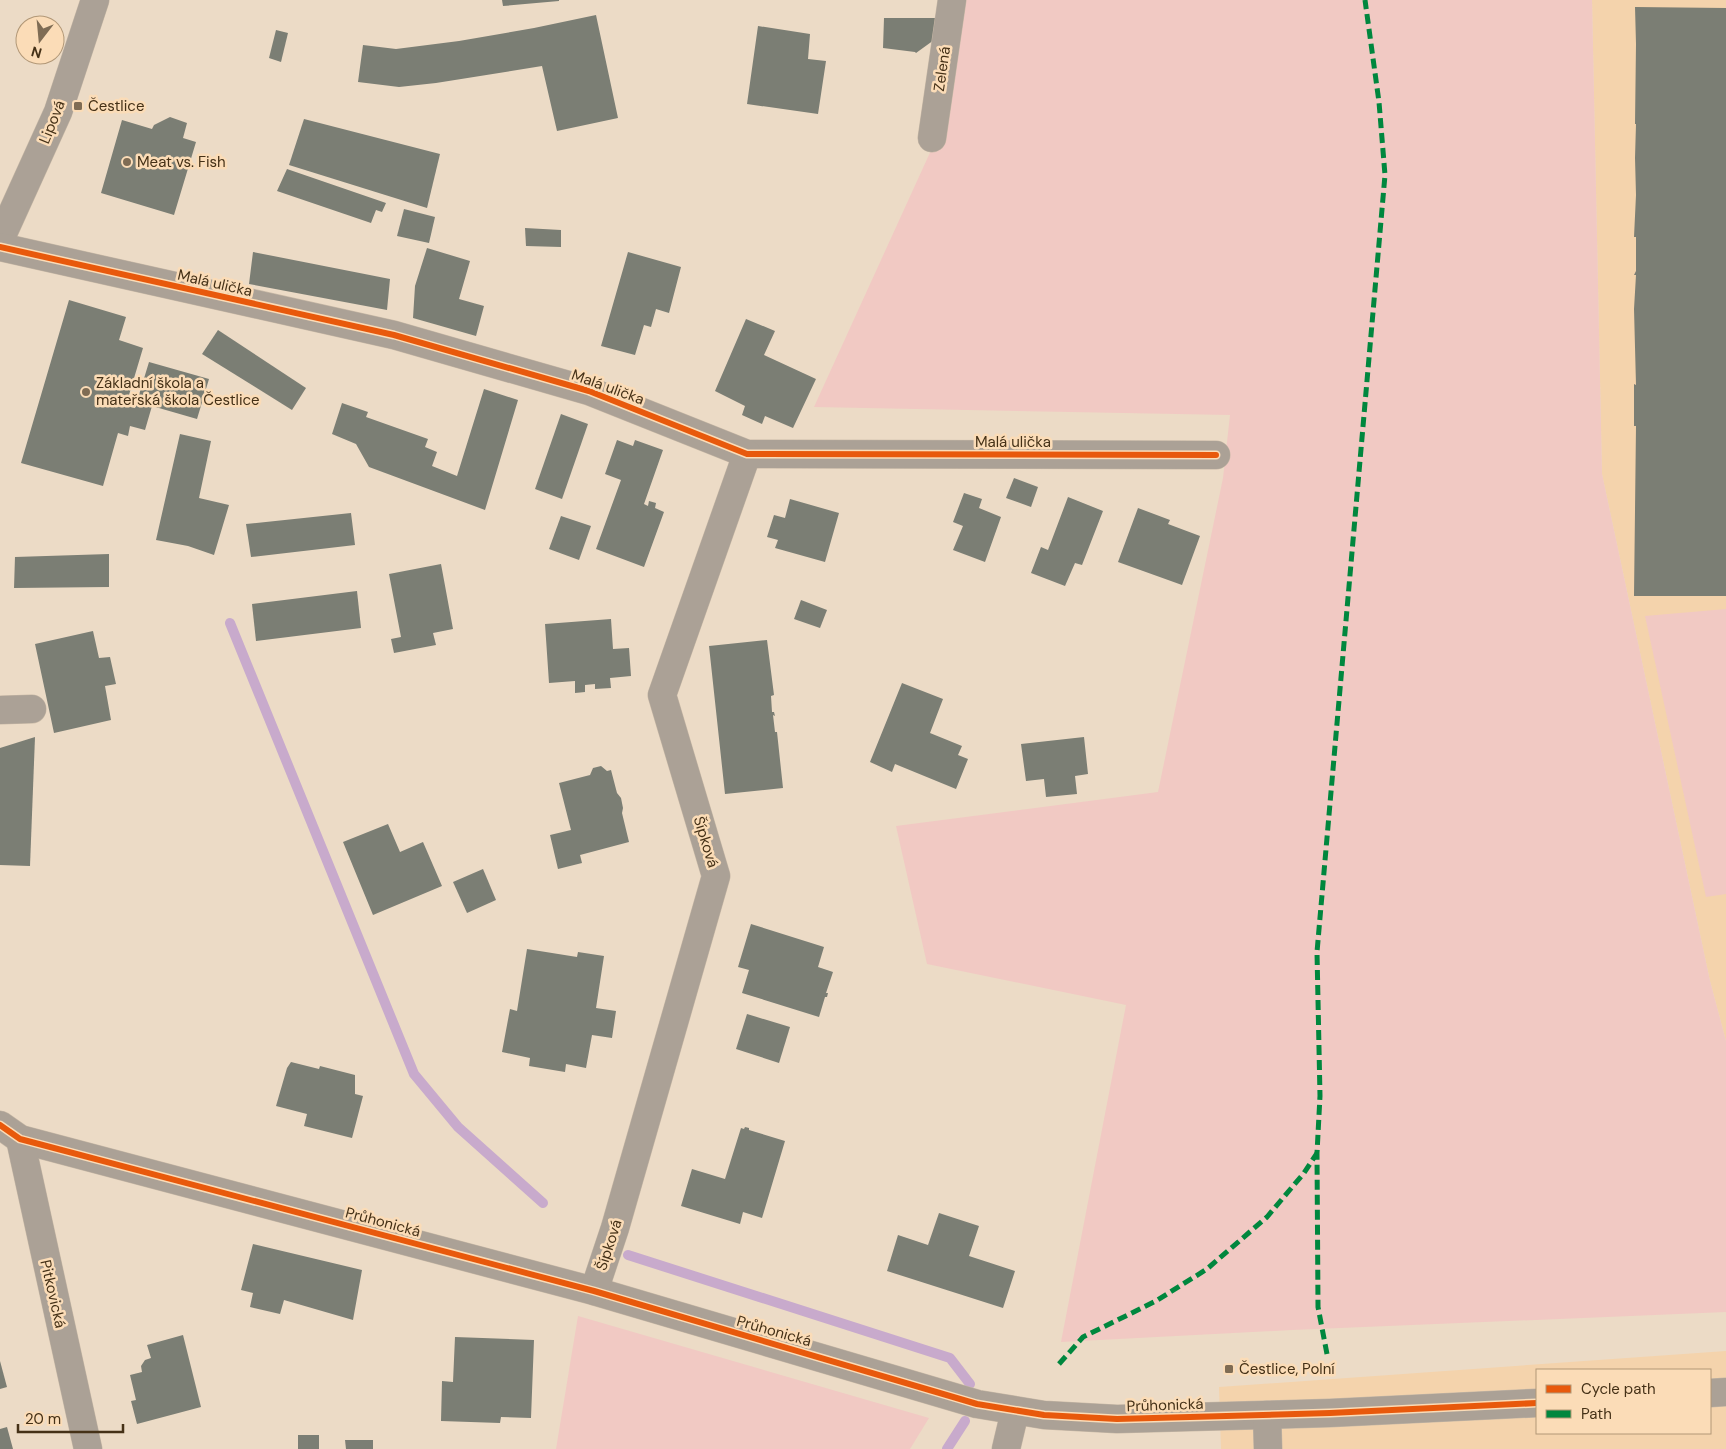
<svg xmlns="http://www.w3.org/2000/svg" width="1726" height="1449" font-family="'DM Sans',sans-serif">
<rect width="100%" height="100%" fill="#ecdbc6"/>
<g fill="#f4d3ac" fill-rule="evenodd">
<path d="M1592,0H1726V1041L1710,981L1602,474Z"/>
<path d="M1726,1351V1449H1221L1219,1387ZM1537,1370H1710V1433H1537Z"/>
</g>
<g fill="#f1c9c3">
<path d="M954,0H1592L1602,474L1710,981L1726,1041V1312L1292,1330L1061,1342L1126,1005L927,964L896,826L1158,792L1223,478L1230,415L814,407L933,146Z"/>
<path d="M1726,609V894L1706,897L1645,616Z"/>
<path d="M578,1316L929,1418L910,1449H556Z"/>
</g>
<g fill="none" stroke-linecap="round" stroke-linejoin="round">
<g stroke="#c8aacc" stroke-width="10">
<path d="M230,623L414,1074L458,1127L543,1203"/>
<path d="M628,1255L950,1358L970,1384"/>
<path d="M947,1449L965,1421"/>
</g>
</g>
<g fill="#7b7e74">
<path d="M502,0H559V1L503,6Z"/>
<path d="M1635,7L1726,8V596H1634L1636,426H1634V384L1636,385L1634,309L1636,275H1634L1636,271V237H1634L1636,195L1635,158L1636,124H1635L1636,44Z"/>
<path d="M596,15L618,118L557,131L542,66L436,83L399,87L358,82L363,45L396,49L459,41L534,28Z"/>
<path d="M884,18H938L934,40L916,53L915,52L883,48Z"/>
<path d="M758,26L810,34L808,59L826,61L818,114L747,104Z"/>
<path d="M276,30L288,33L281,62L269,58Z"/>
<path d="M170,117L187,123L183,138L196,142L174,215L101,193L122,120L152,129L154,125Z"/>
<path d="M304,119L440,154L427,208L289,165Z"/>
<path d="M287,169L386,203L382,212L376,210L371,223L277,191Z"/>
<path d="M404,209L435,217L429,243L397,236Z"/>
<path d="M525,228L561,230V247L526,246Z"/>
<path d="M427,248L470,261L459,299L484,306L476,336L413,318L415,286Z"/>
<path d="M253,252L390,279L387,310L249,284Z"/>
<path d="M628,252L681,267L669,313L656,309L651,327L644,325L635,355L601,346Z"/>
<path d="M69,300L126,317L119,340L143,348L126,405L135,408L149,362L209,379L197,419L152,406L145,430L130,426L128,436L118,433L103,486L21,463Z"/>
<path d="M746,319L775,331L764,355L816,379L793,428L765,416L762,424L742,415L745,406L715,391Z"/>
<path d="M218,330L306,388L292,410L202,354Z"/>
<path d="M484,389L518,400L485,510L369,467L356,444L332,434L342,403L368,412L366,417L428,439L425,447L437,452L432,466L457,476Z"/>
<path d="M561,414L588,424L562,499L535,489Z"/>
<path d="M180,434L211,441L199,498L229,505L214,555L188,546L156,540Z"/>
<path d="M617,440L633,446L635,440L663,450L644,504L648,506L649,501L656,503L655,508L664,512L644,567L596,549L621,480L605,474Z"/>
<path d="M1014,478L1038,487L1031,507L1006,498Z"/>
<path d="M964,493L982,499L979,508L1001,517L985,562L953,550L963,526L953,522Z"/>
<path d="M1068,497L1103,511L1082,565L1075,563L1065,586L1031,573L1041,547L1048,550Z"/>
<path d="M790,499L839,513L825,562L775,548L778,540L767,537L774,515L785,518Z"/>
<path d="M1138,508L1170,520L1168,524L1200,536L1182,585L1118,562Z"/>
<path d="M351,513L355,545L251,557L246,524Z"/>
<path d="M561,516L591,526L579,560L549,549Z"/>
<path d="M109,554V587L14,588L15,557Z"/>
<path d="M441,564L453,629L433,633L436,645L394,653L391,639L401,637L389,574Z"/>
<path d="M357,591L361,628L256,641L252,604Z"/>
<path d="M801,600L827,610L820,628L794,619Z"/>
<path d="M611,619L613,649L629,648L631,676L610,678L611,688L595,689V684L585,685V692L575,693V681L549,683L545,624Z"/>
<path d="M93,631L99,658L110,657L116,684L105,686L111,720L54,733L35,644Z"/>
<path d="M767,640L774,695L771,696L772,712H774L775,716L773,715L775,732H777L783,788L725,794L709,646Z"/>
<path d="M902,683L943,699L930,733L962,746L958,755L968,759L956,789L895,764L892,772L870,762Z"/>
<path d="M35,737L30,866L0,865V748Z"/>
<path d="M1084,737L1088,774L1075,776L1077,794L1046,797L1044,779L1026,781L1021,744Z"/>
<path d="M601,766L607,771L611,770L617,793L621,798L623,808L622,813L629,842L580,855L582,863L558,869L550,835L571,830L559,783L590,775L593,768Z"/>
<path d="M388,824L400,852L423,842L442,886L373,915L343,842Z"/>
<path d="M483,869L496,900L467,913L453,882Z"/>
<path d="M751,924L824,947L818,967L833,972L826,993H828L827,997H825L819,1017L742,993L749,970L738,967Z"/>
<path d="M527,949L577,957L578,952L604,956L596,1008L616,1011L612,1038L592,1035L586,1068L566,1064L565,1072L529,1066L530,1058L502,1052L510,1009L517,1011Z"/>
<path d="M747,1014L790,1027L779,1063L736,1049Z"/>
<path d="M291,1062L319,1069L320,1066L355,1075V1094L363,1096L352,1138L304,1126L307,1114L276,1106L287,1068Z"/>
<path d="M745,1127L749,1128V1130L785,1141L762,1218L743,1212L740,1224L681,1206L692,1169L725,1179L741,1128L744,1129Z"/>
<path d="M939,1213L979,1226L969,1256L1015,1271L1003,1308L887,1271L898,1235L928,1245Z"/>
<path d="M253,1244L362,1270L353,1320L284,1300L280,1314L250,1307L253,1293L241,1290Z"/>
<path d="M183,1335L201,1407L137,1424L131,1401L136,1400L130,1375L142,1372L141,1366L145,1360L151,1358L147,1345Z"/>
<path d="M455,1337L534,1340L531,1418L501,1417L500,1423L441,1421L442,1381L453,1382Z"/>
<path d="M0,1361L7,1387L0,1389Z"/>
<path d="M7,1427L13,1449H0V1429Z"/>
<rect x="298" y="1435" width="21" height="14"/>
<path d="M345,1440H373V1449H346Z"/>
</g>
<g fill="none" stroke-linecap="round" stroke-linejoin="round">
<g stroke="#c7b8a6" stroke-width="29">
<g id="minor">
<path d="M932,138L952,0"/>
<path d="M0,240L58,112L95,0"/>
<path d="M0,247L394,335L589,391L747,454L1216,455"/>
<path d="M0,710L32,709"/>
<path d="M0,1125L20,1139L594,1291L977,1404L1044,1415L1117,1419L1330,1413L1537,1403"/>
<path d="M20,1139L88,1449"/>
<path d="M594,1291L615,1228L716,876L662,695L747,454"/>
<path d="M1710,1393L1726,1392"/>
<path d="M1267,1415L1268,1449"/>
<path d="M1006,1449L1015,1411"/>
</g>
</g>
<use href="#minor" stroke="#aba196" stroke-width="28"/>
<g stroke="#00873e" stroke-width="5" stroke-dasharray="10 5" stroke-linecap="butt">
<path d="M1327,1354L1318,1307L1317,1153L1320,1096L1317,952L1385,175L1379,102L1365,0"/>
<path d="M1059,1364L1083,1337L1156,1301L1207,1269L1267,1217L1304,1173L1317,1153"/>
</g>
<g stroke="#fbdcb7" stroke-width="9">
<g id="cycleway">
<path d="M0,247L394,335L589,391L747,454L1216,455"/>
<path d="M0,1125L20,1139L594,1291L977,1404L1044,1415L1117,1419L1330,1413L1537,1403"/>
</g>
</g>
<use href="#cycleway" stroke="#e8590c" stroke-width="6"/>
</g>
<g fill="#7f6c54" stroke="#fbdcb7" stroke-width="2">
<rect x="73" y="101" width="10" height="10" rx="2.5"/>
<circle cx="127" cy="162" r="5"/>
<circle cx="86" cy="392" r="5"/>
<rect x="1224" y="1364" width="10" height="10" rx="2.5"/>
</g>
<g text-anchor="middle" dominant-baseline="central" stroke-width="5" stroke-linejoin="round" paint-order="stroke">
<g font-size="15" fill="#453117" stroke="#fbdcb7">
<text transform="translate(942 69) rotate(-82)">Zelená</text>
<text transform="translate(52 122) rotate(-68)">Lipová</text>
<text transform="translate(215 283) rotate(13)">Malá ulička</text>
<text transform="translate(608 387) rotate(20)">Malá ulička</text>
<text x="1013" y="442">Malá ulička</text>
<text transform="translate(706 842) rotate(73)">Šípková</text>
<text transform="translate(383 1222) rotate(15)">Průhonická</text>
<text transform="translate(609 1245) rotate(-72)">Šípková</text>
<text transform="translate(53 1294) rotate(77)">Pitkovická</text>
<text transform="translate(774 1331) rotate(16)">Průhonická</text>
<text transform="translate(1165 1405) rotate(-2)">Průhonická</text>
</g>
<g font-size="15" fill="#453117" stroke="#fbdcb7" text-anchor="start">
<text x="88" y="106">Čestlice</text>
<text x="137" y="162">Meat vs. Fish</text>
<text x="96" y="383">Základní škola a<tspan x="96" dy="17">mateřská škola Čestlice</tspan></text>
<text x="1239" y="1369">Čestlice, Polní</text>
</g>
</g>
<rect x="1536" y="1369" width="175" height="65" fill="#fbdcb7" stroke="#b29877"/>
<rect x="1546" y="1385" width="25" height="8" fill="#e8590c" stroke="#b29877"/>
<text x="1581" y="1394" font-size="15" fill="#453117">Cycle path</text>
<rect x="1546" y="1410" width="25" height="8" fill="#00873e" stroke="#b29877"/>
<text x="1581" y="1419" font-size="15" fill="#453117">Path</text>
<g transform="translate(40 40) rotate(196)"><circle r="24" fill="#fbdcb7" stroke="#b29877"/>
<path d="M0-4L9 19L0 12L-9 19Z" fill="#7f6c54"/>
<text y="-8" font-size="14" font-weight="bold" text-anchor="middle" fill="#453117">N</text>
</g>
<path d="M18 1424v8h105v-8" fill="none" stroke="#453117" stroke-width="2.5"/>
<text x="25" y="1424" font-size="15" fill="#453117" stroke="#fbdcb7" stroke-width="4" paint-order="stroke">20 m</text>
</svg>
